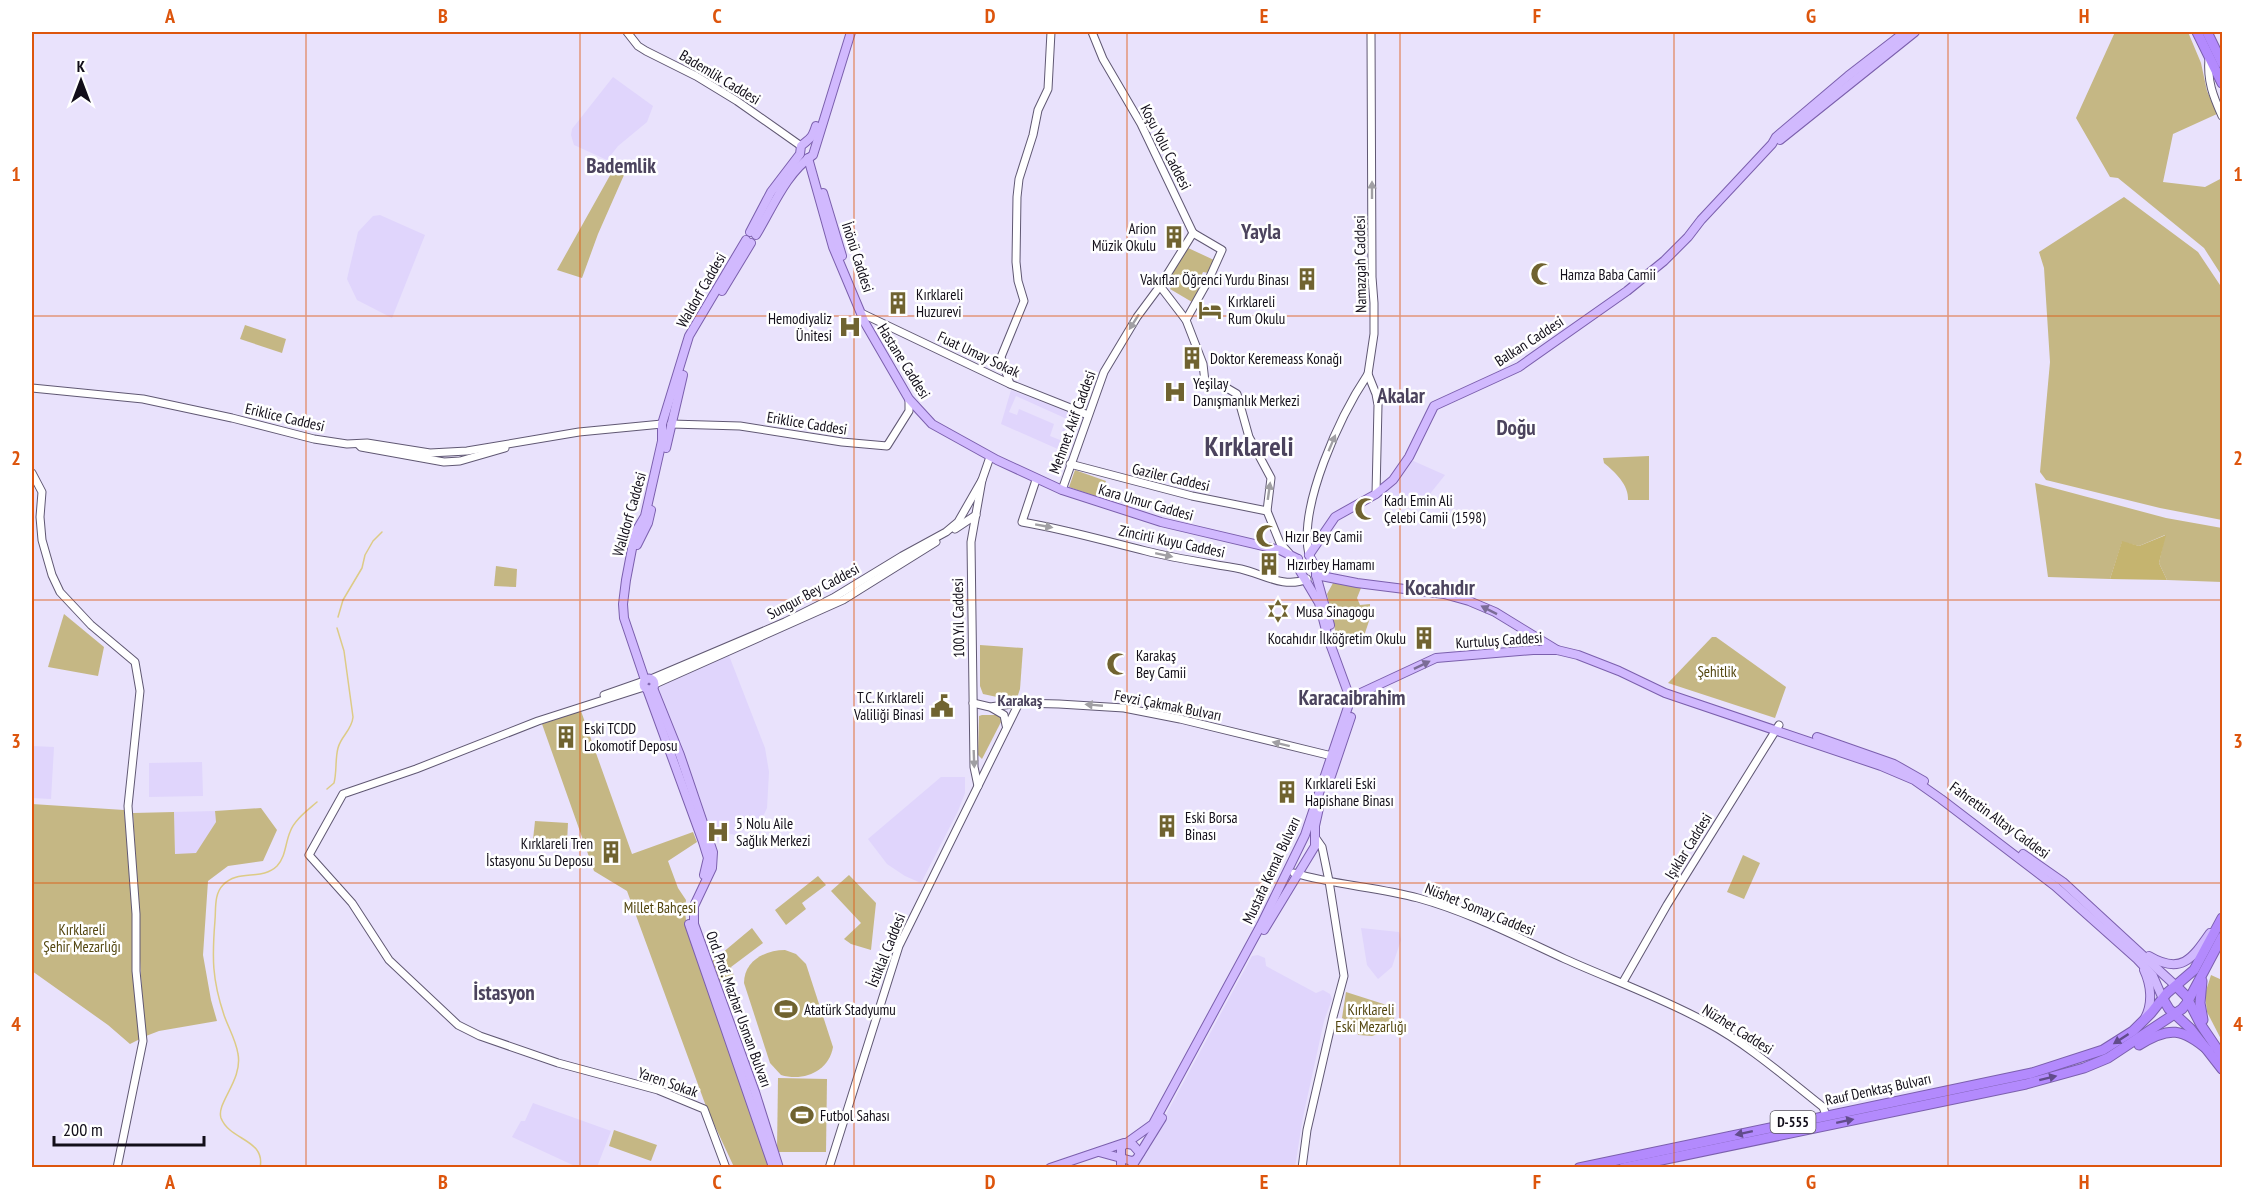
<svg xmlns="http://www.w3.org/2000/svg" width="2254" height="1199" font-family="'PT Sans Narrow',sans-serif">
<rect width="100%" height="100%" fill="#e9e2fc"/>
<g fill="#e0d5fc" fill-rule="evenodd">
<path d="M613,77L653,106L647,122L618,146L607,160L574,145L571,135L572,129Z"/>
<path d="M380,215L425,235L392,318L357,300L347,279L358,232L373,216Z"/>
<path d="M1011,390L1081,417L1069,454L1001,424ZM1016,396L1067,419L1062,431L1073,435L1070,444L1050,436L1054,424L1019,409L1017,415L1009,412Z"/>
<path d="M1409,459L1445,475L1421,505L1382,498L1384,491Z"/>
<path d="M728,653L765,748L769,772L767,808L762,819L735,835L712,829L697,805L656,685Z"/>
<path d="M32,746L54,747L51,799L32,798Z"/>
<path d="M202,762L203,796L149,797V763Z"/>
<path d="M941,777H965V793L958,811L921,883L905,876L887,864L868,839Z"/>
<path d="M215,811L216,822L196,854H175L174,812Z"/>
<path d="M1361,928L1399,932L1401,940L1392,967L1378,979L1367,965Z"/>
<path d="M1258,955L1265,958L1266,966L1316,993L1323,990L1330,994L1332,999L1324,1021L1303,1117L1295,1167L1137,1168L1252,956Z"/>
<path d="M533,1103L611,1131L597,1167H577L512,1137L521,1121H525Z"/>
</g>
<g fill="#c5b784">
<path d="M2115,32H2188L2201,63L2207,91L2217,114L2173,134L2163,182L2205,187L2222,178V276L2204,248L2118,178L2110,177L2076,118Z"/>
<path d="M613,170L624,175L598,234L582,278L557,270Z"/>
<path d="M2124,197L2198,252L2222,288V520L2160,508L2046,480L2040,472L2050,362L2044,268L2039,252Z"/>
<path d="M1186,247L1214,260L1208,273L1203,272L1199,281L1202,283L1192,302L1170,289L1174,281L1169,278Z"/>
<path d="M245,325L286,339L282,353L240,339Z"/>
<path d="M1649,456V500H1628C1629,485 1615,472 1604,463L1603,458Z"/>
<path d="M1075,470L1106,481L1100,498L1069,487Z"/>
<path d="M2035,483L2166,518L2222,528V582L2167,580L2159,563L2165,535L2139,546L2122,542L2110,579L2048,577Z"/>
<path d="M496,566L517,569L516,587L494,586Z"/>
<path d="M1333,583L1361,588L1357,598L1360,605L1370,604V618L1363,639H1337L1327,594Z"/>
<path d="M64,614L104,647L98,676L48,667Z"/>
<path d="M1712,637H1716L1786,687L1775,718L1668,683Z"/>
<path d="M980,645L1023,648L1020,689L1017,698L1011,700L983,694L980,686Z"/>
<path d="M581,711L632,854L693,832L697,842L668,861L678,888L686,900L685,912L687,928L770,1167H734L707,1109L627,891L594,871L542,724Z"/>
<path d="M982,715H1000L1002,720L982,759L978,755L979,716Z"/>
<path d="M32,804L124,810L133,904L140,1039L130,1044L108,1025L32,971Z"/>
<path d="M261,808L277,830L263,861L228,866L208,881L203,955L211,1000L217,1021L159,1031L146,1036C138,962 138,888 133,813L174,812L175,854L196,853L216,822L215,811Z"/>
<path d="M535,821L568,823L567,842L533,840Z"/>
<path d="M1743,855L1760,863L1744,899L1727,892Z"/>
<path d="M849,875L876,903L871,950L851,944L844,939L861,923L831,891Z"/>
<path d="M818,876L826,885L802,903L806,909L786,925L775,910Z"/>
<path d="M752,928L763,943L731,967L734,976L716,984L709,964Z"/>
<path d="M785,950L796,954L806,964L833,1047C829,1071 804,1082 781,1075L770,1063L744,983C744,961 765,950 785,950Z"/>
<path d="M2211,975L2222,980V1041L2207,1012L2205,994Z"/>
<path d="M1346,992L1396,1008L1394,1019L1388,1030L1372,1036L1358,1035L1355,1024L1342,1018Z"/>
<path d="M778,1078L827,1079L826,1152H777Z"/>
<path d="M614,1130L657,1145L651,1161L609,1146Z"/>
</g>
<path fill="#c5b46f" d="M2166,535L2159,563L2167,580L2110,579L2122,541L2139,546Z"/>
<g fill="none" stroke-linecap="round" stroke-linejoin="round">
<g stroke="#ddcb86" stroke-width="1.5">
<path d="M338,617L343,600L362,568L365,555L373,541L382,532"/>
<path d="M327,789L334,783C337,771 335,759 338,748C341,736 352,730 353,717L344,651L337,628"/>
<path d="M260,1168C266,1139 230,1141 221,1118C216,1103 243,1080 238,1054C236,1040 228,1027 224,1015C212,979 212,958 215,920C216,909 214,894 223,885C238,869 262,881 277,866C286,856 285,844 290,832C294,820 308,810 317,802"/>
</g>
<g stroke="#605873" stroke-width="9">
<g id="minor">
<path d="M627,32L638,46L646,51L696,76L737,101L801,146"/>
<path d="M1092,32L1103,59L1141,124L1193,233"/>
<path d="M1371,32L1372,277L1374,303V334L1368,374L1376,394L1378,405L1376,494"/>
<path d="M2209,58C2207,81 2213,96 2222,116"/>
<path d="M1160,286L1186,320L1203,364L1205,382L1220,384L1237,394L1249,437L1271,478L1267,511L1280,543L1289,553"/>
<path d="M861,313L1010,384L1088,415"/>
<path d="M1186,320L1209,279L1222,250L1193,233"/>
<path d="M1010,384L1001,357L1024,301L1018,281L1016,262L1017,197L1019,179L1033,135L1038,110L1048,89L1051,32"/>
<path d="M32,388L143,399L232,418L314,439L347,444L367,443L430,453L467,451L579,432L662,424"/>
<path d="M671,424L740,426L842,442L887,446L909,411V399"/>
<path d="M358,444L361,447L444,462L460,461L505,448"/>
<path d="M1070,464L1192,496L1267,511"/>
<path d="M32,473L42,492L40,517L42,540L52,575L60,592L91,625L135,662L140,691L128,806L136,914V971L143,1041L117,1168"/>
<path d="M1036,480L1022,522C1064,529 1105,541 1146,551C1177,559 1209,563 1241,569C1263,574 1284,589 1307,579"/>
<path d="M1062,490L1104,372L1137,317L1160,286L1193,233"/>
<path d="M955,529L976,515"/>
<path d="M1309,555C1298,506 1340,416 1368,374"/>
<path d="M651,679L785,622L833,598L902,556L946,532L958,522L982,480"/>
<path d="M655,684L843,600L936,542"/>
<path d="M644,687L538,721L416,769L343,794L309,855L352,903L389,960L458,1025L480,1036L558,1063L658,1090L704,1109L726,1168"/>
<path d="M604,695L644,681"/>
<path d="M973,703L990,707L1019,703L1059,704L1124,708L1180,719L1336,757"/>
<path d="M992,708L1004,715L1006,725"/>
<path d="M978,786L974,767L971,542L982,480L990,457"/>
<path d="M1294,873C1334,885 1377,887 1418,898C1469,912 1517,937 1565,959C1612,980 1660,997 1706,1022C1749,1045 1785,1077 1823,1107L1826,1115"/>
<path d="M1623,982L1667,905L1779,725"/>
<path d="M829,1168L899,946L1019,703"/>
<path d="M1302,1168L1307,1130L1333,1017L1344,976L1329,881L1322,847L1315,837"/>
</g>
</g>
<g stroke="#7b5fad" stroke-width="10">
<g id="major">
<path d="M1780,140L1915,32"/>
<path d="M808,158L833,247L865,323L909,399L932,424L997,460L1062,490L1161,522L1280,550L1298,559"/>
<path d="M823,193L842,256"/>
<path d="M750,232L771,192L800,154L801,146C810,138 812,139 816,126"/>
<path d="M756,235C773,207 786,173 813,155L851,32"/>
<path d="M722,291L751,243"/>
<path d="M666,448L683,375"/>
<path d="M637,545L648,523L651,510"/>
<path d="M1309,555L1335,517L1376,494L1393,480L1409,457L1434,406L1519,367L1627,291L1664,261L1688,237L1701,220L1772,144L1776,137L1848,76L1905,32"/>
<path d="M1309,555L1316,568V575L1330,625"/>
<path d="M1316,575L1357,583L1444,594L1469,601L1495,612L1557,650"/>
<circle cx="649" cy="684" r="5.5"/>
<path d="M645,680L624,618L623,604L626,580L635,533L645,516L662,441V424L689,336L746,240"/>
<path d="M653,688L680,755L713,852L712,868L694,906V924L755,1092L779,1168"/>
<path d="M647,689L703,842L708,858L704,875"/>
<path d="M1350,698L1436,658L1533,650H1557L1578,655L1619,671L1665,693L1881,766L1914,780L1941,799L2055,886L2137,959L2153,976L2163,999"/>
<path d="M1817,737L1894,764L1924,781"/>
<path d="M1328,785L1351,717"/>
<path d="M2023,854L2063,882L2176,986"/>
<path d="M689,924L773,1167"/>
<path d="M1264,930L1315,846V826L1319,808"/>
<path d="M2149,956C2181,975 2192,959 2210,933"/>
<path d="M2144,970C2151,985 2153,1003 2145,1018"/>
<path d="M1099,1152L1132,1161L1135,1160"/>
<path d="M1050,1168L1124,1143L1133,1145L1140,1153"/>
<path d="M1121,1168V1147L1153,1124L1261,925L1305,835L1348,707L1350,698L1328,638L1319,603L1300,571L1298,559"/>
<path d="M1131,1168L1162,1118"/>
</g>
</g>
<g stroke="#7b5fad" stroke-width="11">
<g id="highway">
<path d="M2197,32L2222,83"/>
<path d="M2207,32L2222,63"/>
<path d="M2202,981L2200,1003L2203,1020"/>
<path d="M2176,986L2186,996L2201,1025L2222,1056"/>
<path d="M2163,999L2169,1009L2190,1028L2222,1069"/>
<path d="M2139,1045C2169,1026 2183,1028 2209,1051"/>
<path d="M1579,1168L2032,1073L2103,1050L2133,1031L2151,1013L2167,993L2194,970L2222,918"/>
<path d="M1623,1168L2026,1084L2084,1068L2108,1058L2182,1009L2187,1003L2222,937"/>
</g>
</g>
<use href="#minor" stroke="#fff" stroke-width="7"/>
<use href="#major" stroke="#d1b9fe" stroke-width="8"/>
<use href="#highway" stroke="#b38afd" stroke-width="9"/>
</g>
<defs><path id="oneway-solid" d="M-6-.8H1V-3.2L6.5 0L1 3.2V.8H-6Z" transform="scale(1.5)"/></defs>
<g fill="#a09fa3">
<use href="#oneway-solid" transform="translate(1372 190) rotate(-90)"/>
<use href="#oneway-solid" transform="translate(1134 322) rotate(123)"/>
<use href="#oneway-solid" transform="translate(1332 443) rotate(-67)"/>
<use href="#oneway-solid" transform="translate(1269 491) rotate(-82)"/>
<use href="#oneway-solid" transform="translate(1044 526) rotate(10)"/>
<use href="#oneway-solid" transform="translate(1164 555) rotate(12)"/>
<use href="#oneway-solid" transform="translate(1094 705) rotate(-175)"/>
<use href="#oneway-solid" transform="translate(1281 744) rotate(-166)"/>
<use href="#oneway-solid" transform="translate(974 759) rotate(88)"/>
</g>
<g fill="#7b6c97">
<use href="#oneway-solid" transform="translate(1489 610) rotate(-153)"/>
<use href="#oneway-solid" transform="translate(1422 665) rotate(-26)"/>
</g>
<g fill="#624c8b">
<use href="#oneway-solid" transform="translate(2121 1039) rotate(147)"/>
<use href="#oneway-solid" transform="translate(2048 1078) rotate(-14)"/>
<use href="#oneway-solid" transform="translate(1845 1121) rotate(-12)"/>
<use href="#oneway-solid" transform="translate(1744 1133) rotate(168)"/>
</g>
<path fill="none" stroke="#dd550d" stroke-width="1.5" stroke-opacity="0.55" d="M306,32V1168M580,32V1168M854,32V1168M1127,32V1168M1400,32V1168M1674,32V1168M1948,32V1168M32,316H2222M32,600H2222M32,883H2222"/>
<defs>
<g id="building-bare" transform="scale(1.8)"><path d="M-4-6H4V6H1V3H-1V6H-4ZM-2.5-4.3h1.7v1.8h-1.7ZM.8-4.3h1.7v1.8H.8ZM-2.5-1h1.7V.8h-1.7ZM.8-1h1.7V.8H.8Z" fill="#706330" stroke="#fff" stroke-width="2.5" paint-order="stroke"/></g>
<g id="mosque-bare" transform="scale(1.8)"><path d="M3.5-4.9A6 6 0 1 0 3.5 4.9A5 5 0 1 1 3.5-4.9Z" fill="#706330" stroke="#fff" stroke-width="2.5" paint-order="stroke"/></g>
<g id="hotel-bare" transform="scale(1.8)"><path d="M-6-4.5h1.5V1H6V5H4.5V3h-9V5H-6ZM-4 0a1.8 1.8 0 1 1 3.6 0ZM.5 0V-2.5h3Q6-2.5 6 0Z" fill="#706330" stroke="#fff" stroke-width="2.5" paint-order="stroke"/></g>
<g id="hospital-bare" transform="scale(1.8)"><path d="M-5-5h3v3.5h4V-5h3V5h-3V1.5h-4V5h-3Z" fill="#706330" stroke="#fff" stroke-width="2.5" paint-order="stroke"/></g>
<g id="synagogue-bare" transform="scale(1.8)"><path d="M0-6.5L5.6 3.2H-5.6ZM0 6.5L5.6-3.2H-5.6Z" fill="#706330" stroke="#fff" stroke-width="2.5" paint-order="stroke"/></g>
<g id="civic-bare" transform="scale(1.8)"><path d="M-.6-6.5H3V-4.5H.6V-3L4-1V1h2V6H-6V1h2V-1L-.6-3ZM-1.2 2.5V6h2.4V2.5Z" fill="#706330" stroke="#fff" stroke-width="2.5" paint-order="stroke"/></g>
<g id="stadium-bare" transform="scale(1.8)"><path d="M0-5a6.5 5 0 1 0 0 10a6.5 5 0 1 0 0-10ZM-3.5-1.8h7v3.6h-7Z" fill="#706330" stroke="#fff" stroke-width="2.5" paint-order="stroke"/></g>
</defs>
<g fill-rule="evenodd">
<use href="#building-bare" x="1174" y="237"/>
<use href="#mosque-bare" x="1542" y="274"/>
<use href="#building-bare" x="1307" y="279"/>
<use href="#building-bare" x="898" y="303"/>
<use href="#hotel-bare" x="1210" y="310"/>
<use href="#hospital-bare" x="850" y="327"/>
<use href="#building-bare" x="1192" y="358"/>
<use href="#hospital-bare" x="1175" y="392"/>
<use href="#mosque-bare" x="1366" y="509"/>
<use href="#mosque-bare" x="1267" y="536"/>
<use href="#building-bare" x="1269" y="564"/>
<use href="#synagogue-bare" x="1278" y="611"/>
<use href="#building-bare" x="1424" y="638"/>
<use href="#mosque-bare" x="1118" y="664"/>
<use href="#civic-bare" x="942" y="706"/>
<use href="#building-bare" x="566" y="737"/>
<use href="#building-bare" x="1287" y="792"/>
<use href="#building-bare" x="1167" y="826"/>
<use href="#hospital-bare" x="718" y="832"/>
<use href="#building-bare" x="611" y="852"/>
<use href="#stadium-bare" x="786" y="1009"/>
<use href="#stadium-bare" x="802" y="1115"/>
</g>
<g text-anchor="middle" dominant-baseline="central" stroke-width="5" stroke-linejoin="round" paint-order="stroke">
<rect fill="#fff" stroke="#59565e" stroke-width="1.5" x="1770.5" y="1111" width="45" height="22" rx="4.5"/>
<g font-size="14" font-weight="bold" fill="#120e19">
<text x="1793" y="1122">D-555</text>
</g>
<g font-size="15" fill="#120e19" stroke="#fff">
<text transform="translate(720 77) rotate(31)">Bademlik Caddesi</text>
<text transform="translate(1166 147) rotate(63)">Koşu Yolu Caddesi</text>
<text transform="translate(858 257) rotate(72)">İnönü Caddesi</text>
<text transform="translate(1360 264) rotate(-91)">Namazgah Caddesi</text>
<text transform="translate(701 290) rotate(-60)">Waldorf Caddesi</text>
<text transform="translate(1529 341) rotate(-33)">Balkan Caddesi</text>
<text transform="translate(979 354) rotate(25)">Fuat Umay Sokak</text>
<text transform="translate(904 361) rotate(58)">Hastane Caddesi</text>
<text transform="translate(285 417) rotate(13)">Eriklice Caddesi</text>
<text transform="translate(1072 422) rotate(-70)">Mehmet Akif Caddesi</text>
<text transform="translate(807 423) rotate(9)">Eriklice Caddesi</text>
<text transform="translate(1171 477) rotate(13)">Gaziler Caddesi</text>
<text transform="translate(1146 502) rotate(16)">Kara Umur Caddesi</text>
<text transform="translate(629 514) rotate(-74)">Walldorf Caddesi</text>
<text transform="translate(1172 541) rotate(12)">Zincirli Kuyu Caddesi</text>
<text transform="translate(813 591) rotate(-28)">Sungur Bey Caddesi</text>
<text transform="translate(958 618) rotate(-91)">100.Yıl Caddesi</text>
<text transform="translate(1499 640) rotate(-4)">Kurtuluş Caddesi</text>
<text transform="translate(1168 705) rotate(11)">Fevzi Çakmak Bulvarı</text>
<text transform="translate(2000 820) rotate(36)">Fahrettin Altay Caddesi</text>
<text transform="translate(1688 846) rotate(-58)">Işıklar Caddesi</text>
<text transform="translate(1271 870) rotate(-65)">Mustafa Kemal Bulvarı</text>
<text transform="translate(1480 909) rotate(22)">Nüshet Somay Caddesi</text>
<text transform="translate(886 950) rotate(-68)">İstiklal Caddesi</text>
<text transform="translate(739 1009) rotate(70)">Ord. Prof. Mazhar Usman Bulvarı</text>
<text transform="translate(1738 1029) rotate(32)">Nüzhet Caddesi</text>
<text transform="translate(668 1082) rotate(19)">Yaren Sokak</text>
<text transform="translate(1878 1089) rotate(-12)">Rauf Denktaş Bulvarı</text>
</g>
<g font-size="15" fill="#120e19" stroke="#fff" text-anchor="start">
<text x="1156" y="228" text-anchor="end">Arion<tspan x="1156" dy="17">Müzik Okulu</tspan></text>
<text x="1560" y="274">Hamza Baba Camii</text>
<text x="1289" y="279" text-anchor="end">Vakıflar Öğrenci Yurdu Binası</text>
<text x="916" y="294">Kırklareli<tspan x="916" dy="17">Huzurevi</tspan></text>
<text x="1228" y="301">Kırklareli<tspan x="1228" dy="17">Rum Okulu</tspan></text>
<text x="832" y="318" text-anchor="end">Hemodiyaliz<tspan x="832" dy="17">Ünitesi</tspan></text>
<text x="1210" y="358">Doktor Keremeass Konağı</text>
<text x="1193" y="383">Yeşilay<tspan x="1193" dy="17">Danışmanlık Merkezi</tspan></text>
<text x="1384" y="500">Kadı Emin Ali<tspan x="1384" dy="17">Çelebi Camii (1598)</tspan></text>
<text x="1285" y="536">Hızır Bey Camii</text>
<text x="1287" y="564">Hızırbey Hamamı</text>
<text x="1296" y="611">Musa Sinagogu</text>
<text x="1406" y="638" text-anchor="end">Kocahıdır İlköğretim Okulu</text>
<text x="1136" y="655">Karakaş<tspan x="1136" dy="17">Bey Camii</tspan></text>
<text x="924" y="697" text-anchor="end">T.C. Kırklareli<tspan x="924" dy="17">Valiliği Binasi</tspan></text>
<text x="584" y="728">Eski TCDD<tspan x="584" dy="17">Lokomotif Deposu</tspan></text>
<text x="1305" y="783">Kırklareli Eski<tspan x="1305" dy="17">Hapishane Binası</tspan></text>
<text x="1185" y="817">Eski Borsa<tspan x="1185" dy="17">Binası</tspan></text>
<text x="736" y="823">5 Nolu Aile<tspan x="736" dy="17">Sağlık Merkezi</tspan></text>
<text x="593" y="843" text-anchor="end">Kırklareli Tren<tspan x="593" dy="17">İstasyonu Su Deposu</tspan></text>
<text x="804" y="1009">Atatürk Stadyumu</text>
<text x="820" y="1115">Futbol Sahası</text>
</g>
<g font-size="15" fill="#544711" stroke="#fff">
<text x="1717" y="671">Şehitlik</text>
<text x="660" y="907">Millet Bahçesi</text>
<text x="82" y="929">Kırklareli<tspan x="82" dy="17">Şehir Mezarlığı</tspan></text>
<text x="1371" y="1009">Kırklareli<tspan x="1371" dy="17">Eski Mezarlığı</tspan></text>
</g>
<g font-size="16" font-weight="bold" fill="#4b435d" stroke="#fff">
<text x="1020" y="700">Karakaş</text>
</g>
<g font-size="21" font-weight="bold" fill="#4b435d" stroke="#fff">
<text x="621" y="165">Bademlik</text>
<text x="1261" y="231">Yayla</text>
<text x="1401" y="395">Akalar</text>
<text x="1516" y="427">Doğu</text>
<text x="1440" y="587">Kocahıdır</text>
<text x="1352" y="697">Karacaibrahim</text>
<text x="504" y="992">İstasyon</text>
</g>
<g font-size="27" font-weight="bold" fill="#4b435d" stroke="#fff">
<text x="1249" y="446">Kırklareli</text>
</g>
</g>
<rect width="2254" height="1199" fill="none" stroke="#ffffff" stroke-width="66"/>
<g transform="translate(81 81)" stroke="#ffffff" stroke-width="4.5" paint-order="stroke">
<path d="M0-4.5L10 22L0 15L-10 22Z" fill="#120e19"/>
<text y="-9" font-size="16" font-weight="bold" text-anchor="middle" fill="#120e19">K</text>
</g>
<path d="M54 1136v9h150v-9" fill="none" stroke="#120e19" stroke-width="3"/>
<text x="63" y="1136" font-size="18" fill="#120e19" stroke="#ffffff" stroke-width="4.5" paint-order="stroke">200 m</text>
<rect x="33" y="33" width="2188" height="1133" fill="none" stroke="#dd550d" stroke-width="2"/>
<g font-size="20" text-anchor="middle" font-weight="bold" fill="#dd550d">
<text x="170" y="23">A</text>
<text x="443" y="23">B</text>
<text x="717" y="23">C</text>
<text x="990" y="23">D</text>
<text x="1264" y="23">E</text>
<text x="1537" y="23">F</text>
<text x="1811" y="23">G</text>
<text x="2084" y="23">H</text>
<text x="16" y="181">1</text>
<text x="2238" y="181">1</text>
<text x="16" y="465">2</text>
<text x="2238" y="465">2</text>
<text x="16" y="748">3</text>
<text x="2238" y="748">3</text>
<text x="16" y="1031">4</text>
<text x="2238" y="1031">4</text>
<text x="170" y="1189">A</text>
<text x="443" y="1189">B</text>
<text x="717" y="1189">C</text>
<text x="990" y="1189">D</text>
<text x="1264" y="1189">E</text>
<text x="1537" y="1189">F</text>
<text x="1811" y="1189">G</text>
<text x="2084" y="1189">H</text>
</g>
</svg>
